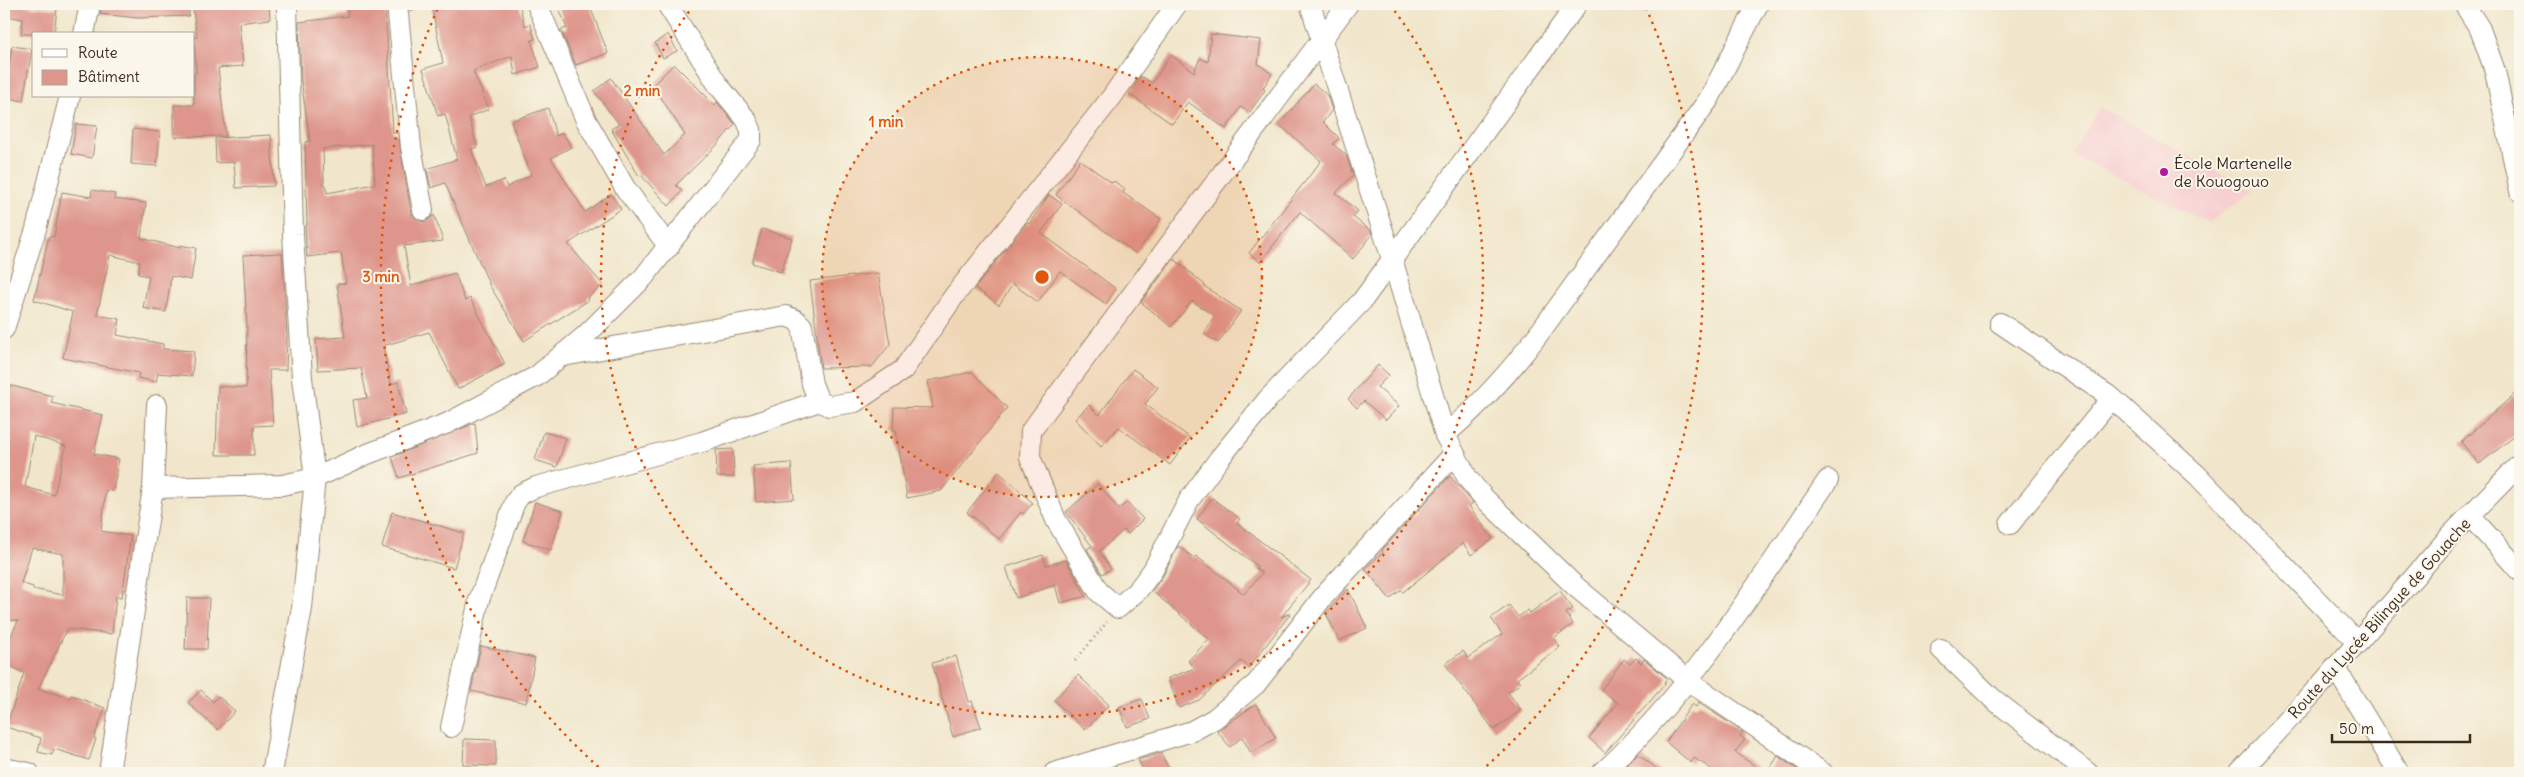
<svg xmlns="http://www.w3.org/2000/svg" width="2524" height="777" font-family="Delius,sans-serif">
<rect width="100%" height="100%" fill="#fbf7ec"/>
<filter id="ink" filterUnits="userSpaceOnUse"><feTurbulence type="fractalNoise" baseFrequency=".02" numOctaves="2"/><feDisplacementMap in="SourceGraphic" scale="10" xChannelSelector="R" yChannelSelector="G"/><feConvolveMatrix kernelMatrix="1 2 1 2 8 2 1 2 1" color-interpolation-filters="sRGB"/></filter>
<filter id="wash" filterUnits="userSpaceOnUse"><feTurbulence type="fractalNoise" baseFrequency=".0096" numOctaves="4" result="noise"/><feDisplacementMap in="SourceGraphic" scale="20" xChannelSelector="R" yChannelSelector="G"/><feGaussianBlur stdDeviation="1.12" result="paint"/><feColorMatrix in="noise" values="0 0 0 0 0 0 0 0 0 0 0 0 0 0 0 0 0 1.4 0 .05"/><feComposite in="paint" operator="in"/></filter>
<g filter="url(#wash)">
<rect width="100%" height="100%" fill="#f1e6cb"/>
<path fill="#f7cfd0" d="M2100,107L2253,191L2208,223L2072,154Z"/>
<g id="blocks">
<g fill="#de958b" fill-rule="evenodd">
<path d="M4,4L57,9L54,34H21L23,19L4,16Z"/>
<path d="M102,4H189V16L138,18L100,14Z"/>
<path d="M192,4H269L270,19L239,23L243,66L218,68L226,136L174,137V105H194V74L196,73L194,38L197,37Z"/>
<path d="M365,4H385L393,133H398L411,213L420,221L426,222L434,215L443,241L404,246L411,286L455,273L465,301L470,298L505,364L458,389L429,332L383,346L391,384L398,382L406,414L357,427L353,400L367,398L361,368L318,370L316,339L345,337L337,284L346,283L341,253L307,257L305,226L307,225L305,142L310,141L301,80L299,22L348,16L346,7ZM372,144L375,184L327,193L326,185H324L323,149Z"/>
<path d="M409,4H423L424,5L410,11Z"/>
<path d="M431,4H519L525,26L530,24L535,39L531,40L540,67L515,75L512,56L473,71L489,109L469,117L477,147L471,149L486,187L504,180L507,187L531,175L511,121L548,108L556,136L563,133L571,147L551,158L585,212L611,194L621,209L568,244L603,285L587,298L589,300L524,341L490,286L445,183L431,188L427,169L457,159L445,114L438,116L423,69L443,63Z"/>
<path d="M557,4H589L608,53L576,65L561,30L567,28Z"/>
<path d="M668,34L677,51L663,58L655,43Z"/>
<path d="M1211,34L1261,40L1258,64L1272,74L1263,88L1265,90L1249,113L1241,107L1226,129L1188,102L1172,124L1129,94L1141,76L1152,83L1171,55L1194,72L1200,58L1208,62Z"/>
<path d="M12,46L32,49L23,101L4,97Z"/>
<path d="M674,64L715,105L717,102L735,124L716,146L676,185L682,191L669,206L641,175L639,176L611,129L619,124L594,91L611,78L664,155L685,135L653,85Z"/>
<path d="M1314,84L1327,95L1332,110L1323,122L1339,138L1333,144L1346,155L1353,175L1336,193L1358,211L1353,217L1371,231L1372,235L1353,259L1300,212L1260,262L1249,253L1321,161L1279,124Z"/>
<path d="M76,124L97,126L92,158L71,154Z"/>
<path d="M133,129L160,132L157,166L131,164Z"/>
<path d="M271,135L274,186L236,188L234,162L216,163L215,138Z"/>
<path d="M1080,160L1112,183L1114,181L1125,189L1123,193L1161,219L1136,254L1056,195Z"/>
<path d="M92,190L115,194L114,199L146,203L141,238L180,248V245L196,248L191,280L171,276L166,312L143,308L149,276L138,274L140,262L110,255L97,315L120,319L117,335L163,344V349L194,351L192,376L158,373L156,382L138,378L139,373L63,358L73,312L34,300L49,236L54,237L62,192L91,197Z"/>
<path d="M1049,195L1062,204L1041,233L1116,289L1106,304L1060,271L1038,302L1013,284L999,305L975,288L1027,223L1029,224Z"/>
<path d="M762,229L792,238L781,272L752,263Z"/>
<path d="M282,253L287,336L286,370H269L273,425L254,426V455H216L218,386L246,388L247,327L243,255Z"/>
<path d="M1174,259L1205,285L1204,286L1241,311L1218,343L1204,334L1215,316L1192,301L1171,327L1141,302Z"/>
<path d="M878,273L890,344L872,367L821,368L810,281Z"/>
<path d="M1378,365L1389,375L1377,387L1399,406L1386,420L1364,401L1357,408L1348,399Z"/>
<path d="M1133,369L1158,387L1145,404L1190,438L1170,465L1119,427L1101,446L1075,419L1089,405L1099,415Z"/>
<path d="M972,372L1007,408L941,491L907,498L896,430H893L894,407L933,408L928,381Z"/>
<path d="M8,385L53,396L51,403L103,415L94,454L119,459L113,491L106,490L101,531L131,536L122,597L116,596L112,634L67,629L38,689L70,698L71,695L105,708L94,738L96,739L89,760L54,749L52,755L38,752L41,738L6,727L24,673L4,663V651L18,621L4,619V406ZM34,436L66,446L54,495L25,487ZM32,548L63,554V595L33,589V587L21,583Z"/>
<path d="M2520,389V432L2479,464L2461,442Z"/>
<path d="M475,423L478,453L399,478L392,457Z"/>
<path d="M544,432L566,438L557,467L535,460Z"/>
<path d="M733,449L734,477H717L716,450Z"/>
<path d="M791,463L794,499L756,502L753,466Z"/>
<path d="M999,472L1033,503L1023,514L1021,512L999,539L967,512Z"/>
<path d="M1450,476L1473,503L1469,506L1493,539L1471,555L1463,543L1403,592L1401,590L1390,599L1365,569L1383,552L1382,550Z"/>
<path d="M1098,484L1119,509L1127,502L1143,519L1128,534L1124,530L1099,551L1111,569L1102,574L1087,549L1092,546L1066,512Z"/>
<path d="M1212,498L1240,519L1237,523L1311,580L1281,617L1291,613L1249,667L1241,661L1199,700L1179,708L1168,678L1195,668L1188,661L1209,639L1152,591L1163,576L1178,546L1194,558L1196,556L1244,594L1262,573L1256,568L1257,566L1197,519Z"/>
<path d="M535,502L563,511L551,550L523,541Z"/>
<path d="M392,512L464,533L454,568L382,547Z"/>
<path d="M1043,555L1046,565L1066,560L1086,596L1060,603L1055,585L1016,598L1006,567Z"/>
<path d="M1348,589L1367,628L1339,641L1326,613Z"/>
<path d="M1560,591L1573,609L1566,613L1573,624L1554,638L1560,647L1517,679L1520,684L1508,692L1521,710L1494,730L1445,664L1463,651L1468,658L1502,634L1491,618L1509,605L1518,617L1528,610L1530,613Z"/>
<path d="M187,598H209L207,649H185Z"/>
<path d="M481,646L535,658L526,703L471,691Z"/>
<path d="M956,656L969,702L972,701L981,727L953,737L932,663Z"/>
<path d="M1636,658L1641,663L1644,659L1667,678L1664,682L1666,683L1605,753L1589,738L1618,703L1601,690L1624,659L1630,664Z"/>
<path d="M1078,675L1109,705L1085,730L1054,700Z"/>
<path d="M201,690L213,702L218,696L235,711L218,730L188,703Z"/>
<path d="M1142,699L1150,719L1127,727L1119,707Z"/>
<path d="M1699,703L1743,732L1740,736L1745,740L1735,752L1765,773H1718L1694,758L1691,763L1666,742L1692,704L1696,707Z"/>
<path d="M1256,704L1276,738L1251,753L1242,737L1230,747L1217,731Z"/>
<path d="M464,739L496,740V766L463,765Z"/>
<path d="M1161,753L1171,773H1145L1138,760Z"/>
<path d="M1638,754L1662,773H1627L1622,770Z"/>
<path d="M1778,756L1802,773H1767Z"/>
</g>
</g>
</g>
<g filter="url(#ink)">
<use href="#blocks" fill-opacity="0" stroke="#968874" stroke-width="1"/>
<g fill="none" stroke-linecap="round" stroke-linejoin="round">
<g stroke="#968874" stroke-width="22">
<g id="minor">
<path d="M397,4L411,147L423,210"/>
<path d="M537,4L586,120L625,188L669,247"/>
<path d="M1310,4L1392,259L1445,435L1468,479L1484,498L1575,586L1687,680L1823,773"/>
<path d="M1348,4L1031,431L1030,457L1056,520L1099,592L1118,608L1138,590L1153,570L1189,500L1219,459L1268,399L1362,301L1577,4"/>
<path d="M2464,4L2480,29L2495,71L2520,191"/>
<path d="M84,34L90,4"/>
<path d="M2000,323L2112,398L2197,475L2358,643"/>
<path d="M4,329L36,229L70,96"/>
<path d="M563,356L786,316L796,320L802,326L812,384L819,401L829,406L855,402L903,370L954,296L1111,98L1177,4"/>
<path d="M1445,435C1481,404 1512,370 1540,332L1709,99L1758,4"/>
<path d="M153,488L282,485L315,478L365,455L448,423L537,376L585,336L643,278L751,140V130L746,119L718,85L667,4"/>
<path d="M2470,516L2520,571"/>
<path d="M2010,524L2112,398"/>
<path d="M1941,649L1993,699L2088,773"/>
<path d="M2335,667L2399,773"/>
<path d="M451,727L479,600L515,502L521,494L536,487L702,442L819,401"/>
<path d="M4,768L29,773"/>
<path d="M109,773L153,488L157,405"/>
<path d="M272,773L302,608L315,478L302,378L293,234L287,4"/>
<path d="M1054,773L1192,731L1214,719L1256,684L1323,597L1454,454"/>
<path d="M1602,773C1693,690 1759,581 1828,480"/>
<path d="M2239,773L2325,680L2449,537L2520,464"/>
</g>
</g>
<path stroke="#968874" stroke-width="3" stroke-dasharray="1 4" stroke-linecap="butt" d="M1075,661L1107,622"/>
<use href="#minor" stroke="#fff" stroke-width="20"/>
</g>
</g>
<circle cx="1042" cy="277" r="220" fill="#df570d" fill-opacity=".12"/>
<g fill="none" stroke="#df570d" stroke-width="2.5" stroke-dasharray="2.5 5">
<circle cx="1042" cy="277" r="220"/>
<path d="M1390 5A441 441 0 1 1 694 5"/>
<path d="M604 772A661 661 0 0 1 438 8M1646 8A661 661 0 0 1 1480 772"/>
</g>
<circle fill="#b5179e" stroke="#fbf7ec" stroke-width="2" cx="2164" cy="172" r="5"/>
<g text-anchor="middle" dominant-baseline="central" stroke-width="4" stroke-linejoin="round" paint-order="stroke">
<g font-size="16" fill="#3b2a1e" stroke="#fbf7ec" text-anchor="start">
<text x="2174" y="163">École Martenelle<tspan x="2174" dy="18">de Kouogouo</tspan></text>
</g>
<g font-size="16" fill="#3b2a1e" stroke="#fbf7ec">
<text transform="translate(2379 618) rotate(-48)">Route du Lycée Bilingue de Gouache</text>
</g>
</g>
<circle cx="1042" cy="277" r="8" fill="#df570d" stroke="#fbf7ec" stroke-width="2.5"/>
<g font-size="15" text-anchor="middle" font-weight="bold" fill="#df570d" stroke="#fbf7ec" stroke-width="4" stroke-linejoin="round" paint-order="stroke">
<text x="642" y="96">2 min</text>
<text x="886" y="127">1 min</text>
<text x="381" y="282">3 min</text>
</g>
<rect width="2524" height="777" fill="none" stroke="#fbf7ec" stroke-width="20"/>
<rect x="32" y="32" width="162" height="65" fill="#fbf7ec" stroke="#aea59a"/>
<rect x="42" y="49" width="25" height="8" fill="#ffffff" stroke="#aea59a"/>
<text x="78" y="58" font-size="15" fill="#3b2a1e">Route</text>
<rect x="42" y="70" width="25" height="15" fill="#de958b" stroke="#aea59a"/>
<text x="78" y="82" font-size="15" fill="#3b2a1e">Bâtiment</text>
<path d="M2332 734v8h138v-8" fill="none" stroke="#3b2a1e" stroke-width="2.5"/>
<text x="2339" y="734" font-size="15" fill="#3b2a1e" stroke="#fbf7ec" stroke-width="4" paint-order="stroke">50 m</text>
</svg>
